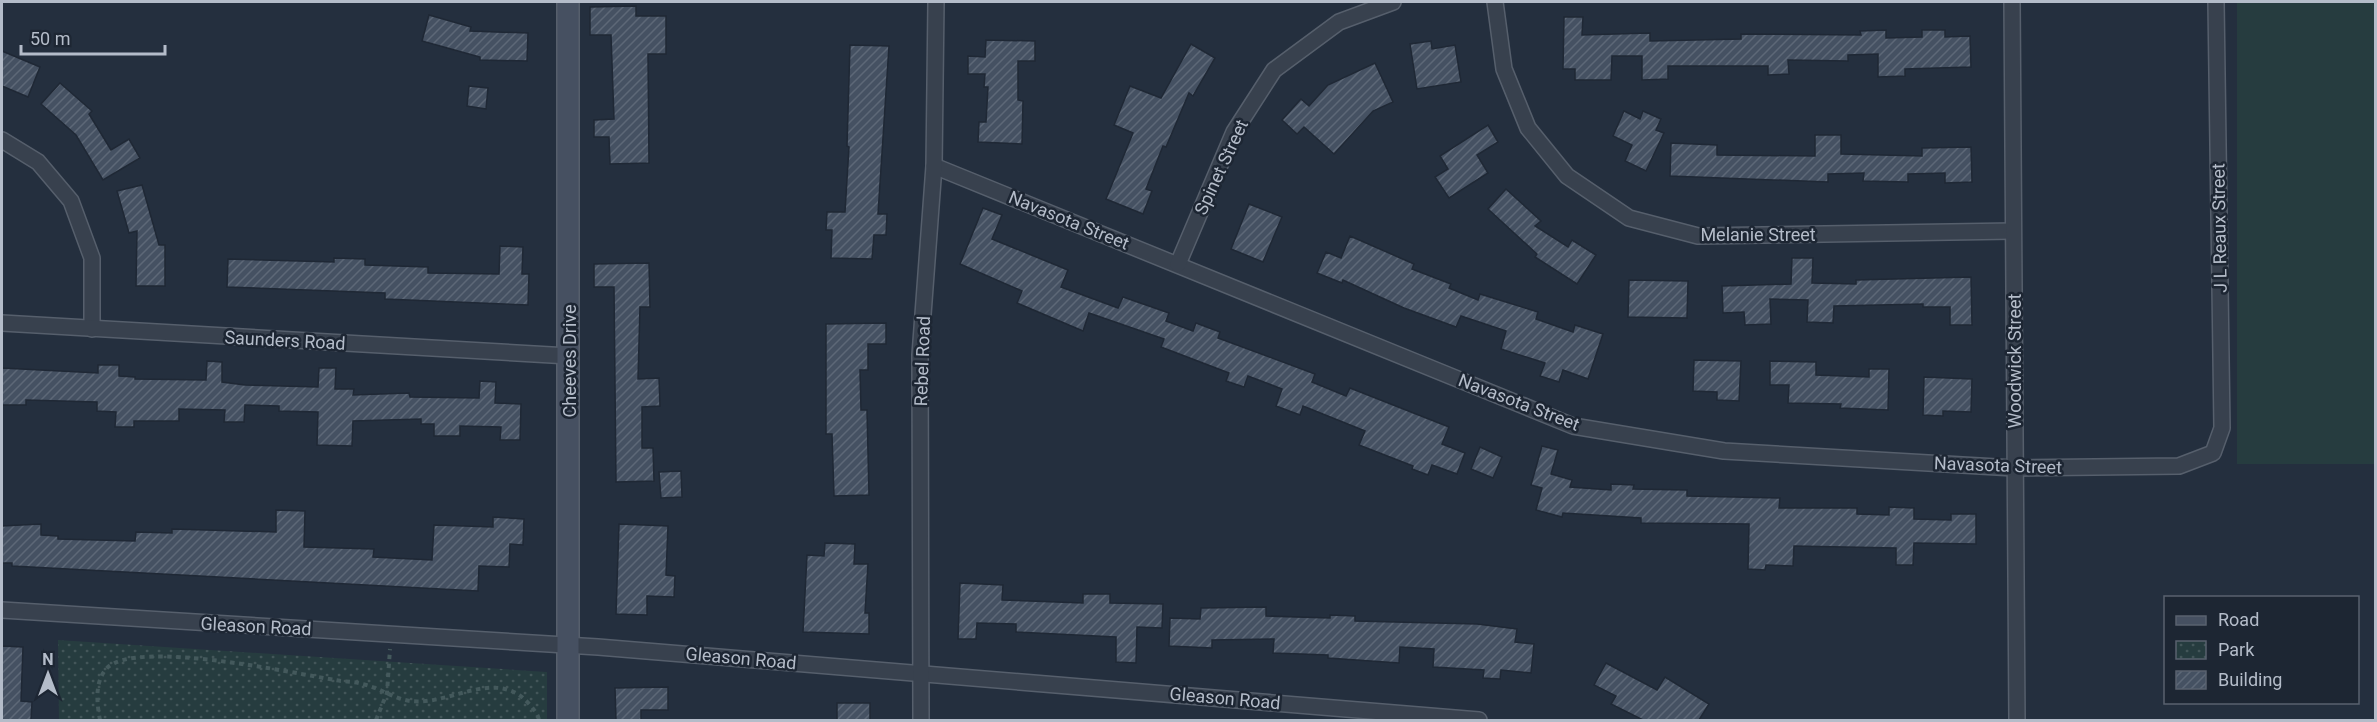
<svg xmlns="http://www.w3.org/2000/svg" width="2377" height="722" font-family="Roboto,sans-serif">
<defs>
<pattern id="park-dots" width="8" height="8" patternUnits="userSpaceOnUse" patternTransform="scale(1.5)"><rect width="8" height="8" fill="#263c3f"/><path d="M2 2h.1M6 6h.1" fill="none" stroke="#435659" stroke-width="1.8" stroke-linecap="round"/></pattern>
<pattern id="building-hatch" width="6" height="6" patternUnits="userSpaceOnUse" patternTransform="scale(1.5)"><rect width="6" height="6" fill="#455162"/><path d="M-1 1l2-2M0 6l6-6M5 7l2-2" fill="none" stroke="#5d6877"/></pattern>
</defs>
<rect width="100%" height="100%" fill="#242f3e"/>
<rect fill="#263c3f" x="2237" y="2" width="138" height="462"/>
<path fill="url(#park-dots)" d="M58,640L547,672V720H59Z"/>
<g fill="url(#building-hatch)" stroke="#1f2835" stroke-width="1.5">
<path d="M636,6V16H666V54H648L649,163L610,164L609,137H594V120L614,119L611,35H590V7Z"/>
<path d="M429,15L471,27L470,31L528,33L527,61L480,60V57L422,41Z"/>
<path d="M1564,17H1583L1582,35L1650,33V41L1741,39V34L1861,35L1860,31L1886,30V38L1922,37V30H1945V37L1970,36L1971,67L1905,69V76L1878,77V54L1848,55V61L1788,60L1789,74L1768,75V66H1668V79L1642,80V56H1612L1611,80H1575V69H1563Z"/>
<path d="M986,40L1035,41V61H1018V100L1023,101L1022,144L978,142L979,122H986L988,87H984L985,74H968V56L985,57Z"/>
<path d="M1431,41L1432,49L1455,45L1461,82L1417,89L1410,44Z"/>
<path d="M1191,44L1215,58L1193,96L1189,93L1166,147L1163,146L1146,189L1152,191L1143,214L1106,199L1133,133L1114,125L1130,86L1161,98Z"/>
<path d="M850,45L889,46L878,214H887L886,235H874L872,259L831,258L832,230H826L827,212H845L849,147L847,146Z"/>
<path d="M2,51L40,67L28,97L2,86Z"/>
<path d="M1375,63L1393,102L1373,111L1334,154L1304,127L1297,134L1282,120L1301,99L1309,106L1328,85Z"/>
<path d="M60,83L92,111L89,114L111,150L129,139L140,158L103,180L76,135L41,104Z"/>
<path d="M469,86L488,88L486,109L467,106Z"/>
<path d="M1624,111L1640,119L1643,111L1661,119L1656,130L1664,133L1646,171L1625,161L1632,145L1613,136Z"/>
<path d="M1488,125L1498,142L1477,155L1488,173L1449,198L1435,177L1448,169L1440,156Z"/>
<path d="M1815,135H1841V154L1922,156V148L1971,147L1972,182L1945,183V173L1908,174V182L1863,181L1864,173L1828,174V182L1670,176L1671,143L1717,145V155L1815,156Z"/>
<path d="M142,185L159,245H165V286H136L137,231L129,233L117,191Z"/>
<path d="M1506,189L1541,221L1535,226L1568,247L1572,240L1596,255L1577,284L1535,257L1537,254L1488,209Z"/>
<path d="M1249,204L1282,217L1263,262L1231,249Z"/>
<path d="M983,208L1002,215L992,239L1068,270L1061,287L1118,308L1123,297L1169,313L1166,321L1193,331L1196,323L1220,332L1218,338L1315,374L1312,382L1346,396L1350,388L1449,427L1442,444L1465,453L1457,474L1432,465L1428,475L1412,469L1413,466L1359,445L1365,431L1303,406L1300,415L1276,406L1282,389L1248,376L1244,387L1226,381L1229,373L1161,347L1164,339L1089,313L1083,331L1017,303L1022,291L960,264Z"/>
<path d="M1350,236L1414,264L1412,269L1451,284L1449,288L1478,300L1480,294L1538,312L1536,319L1573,332L1575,325L1603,334L1588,379L1563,370L1559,382L1540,376L1545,363L1501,349L1506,331L1461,316L1456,327L1404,308L1343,280L1342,283L1317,273L1326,252L1341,258Z"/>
<path d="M500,246L523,247L522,274H529L528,305L385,299V293L227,287L228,259L334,262V258L365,259V265L428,267V273L499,274Z"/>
<path d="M1792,258H1813L1812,283L1856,284V280L1971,277L1972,325H1950V307H1923V304L1834,306L1833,323L1807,322L1808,300L1770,299L1771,324L1745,325L1744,312L1723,313L1722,286L1791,284Z"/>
<path d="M649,263L650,307H640L638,379L659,378L660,406L642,407V448H653L654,481L616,482L614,287H594V264Z"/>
<path d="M1629,280L1688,281L1687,318L1628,317Z"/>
<path d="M886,323V344H868V370H860L861,410H867L869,495L834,496L832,434H826V324Z"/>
<path d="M1694,360L1741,361L1739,401L1717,400V392L1693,391Z"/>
<path d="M207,361L222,362V382L245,385L318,387L319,368H336L335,389H354L353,395L409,393L410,397L479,398L480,381L496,382L495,403L521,404L520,440H500L501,427L460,426V436H434V424H421V419L353,421L352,446L317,445L318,412L279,411V406L245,405L244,422H224L225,410L179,409V421H134V427H115L116,412L97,411V402L26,400V405H2V368L98,373V365H119V376L135,377V379L206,380Z"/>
<path d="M1770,361L1816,362V375L1869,377V369H1889L1888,410L1840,408L1841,404L1788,403L1789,385H1770Z"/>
<path d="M1924,377L1972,379L1971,412L1943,411V416L1923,415Z"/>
<path d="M1542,446L1558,450L1551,474L1572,480L1570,487L1611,490V484L1634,485L1633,489L1687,490V496L1780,498L1779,508H1857V514L1889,515V507L1914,508V519L1951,520V514H1976V544L1914,543L1913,565H1896V548L1794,546L1793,566L1766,565L1765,570L1748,569L1749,524L1641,523V518L1563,513L1562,517L1536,510L1542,488L1531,485Z"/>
<path d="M1480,447L1502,457L1493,478L1471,469Z"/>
<path d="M681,471L682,497L661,498L659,472Z"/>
<path d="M276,510L305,511L304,547L374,549L373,557L432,560L434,525L493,527V517L524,519L523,545L510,544L509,567L479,566L478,591L12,566V563H2V526L41,524V535L58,536V539L135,541L136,532L172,533V529L276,532Z"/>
<path d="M619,524L668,526L666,575L675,576L674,597L647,596V615L616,614Z"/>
<path d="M825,543L855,544L854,564H868L865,613H869V634L803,632L807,555L824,556Z"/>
<path d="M960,583L1003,585L1002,600L1083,603V594H1110V603L1163,604L1162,628L1137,627L1136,663L1116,662V637L1016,632V624L977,623L976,639H958Z"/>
<path d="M1266,607V616L1330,618V615L1355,616V621L1477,624L1517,629L1515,642L1534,644L1531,673L1501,670L1500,679L1483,678L1484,670L1433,667L1434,649L1400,647L1399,663L1328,658V655L1273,653L1274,639L1212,640V648L1169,646L1170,618L1200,619L1201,608Z"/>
<path d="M2,646L23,647L21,701L32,702L31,720H2Z"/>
<path d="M1606,663L1657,690L1665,677L1709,704L1699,720H1643L1611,704L1616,696L1594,685Z"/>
<path d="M668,687V710H641V720H616L615,688Z"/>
<rect x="837" y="703" width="33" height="17"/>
</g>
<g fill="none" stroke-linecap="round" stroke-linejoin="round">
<g stroke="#565f6c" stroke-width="18">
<g id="street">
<path d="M1495,2L1504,69L1528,128L1567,176L1629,218L1698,236L2013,231"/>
<path d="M2012,2L2017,720"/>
<path d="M2,140L38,162L71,201L92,258V329"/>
<path d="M934,166L1573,426L1724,451L2014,468L2179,466L2213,453L2222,428L2216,2"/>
<path d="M1178,264L1234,132L1274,70L1339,22L1393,2"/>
<path d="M2,323L569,356"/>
<path d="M2,610L598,647L1479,720"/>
<path d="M921,720L920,355L934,166L936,2"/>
</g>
</g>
<g stroke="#565f6c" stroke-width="24">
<path id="secondary" d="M568,720V2"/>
</g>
<g stroke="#44595c" stroke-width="4" stroke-dasharray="4.5 4.5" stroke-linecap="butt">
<path d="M100,720C97,704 94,682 107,668C136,639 293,673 335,680C344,682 353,681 362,684C377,687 390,696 405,700C446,710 496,664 530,705C534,710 538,714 539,720"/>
<path d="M376,720L387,693L390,649"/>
</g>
<use href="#street" stroke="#38414e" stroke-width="15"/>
<use href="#secondary" stroke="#465061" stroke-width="21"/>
</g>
<g text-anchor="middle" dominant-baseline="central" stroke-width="5" stroke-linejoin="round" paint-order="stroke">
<g font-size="18" fill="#b4bcc9" stroke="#1d2633">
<text transform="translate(1221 167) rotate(-65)">Spinet Street</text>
<text transform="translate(1069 220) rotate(22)">Navasota Street</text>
<text transform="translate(2219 228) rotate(-91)">J L Reaux Street</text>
<text x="1758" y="234">Melanie Street</text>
<text transform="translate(285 340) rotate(3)">Saunders Road</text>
<text transform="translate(569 361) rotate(-90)">Cheeves Drive</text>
<text transform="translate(922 361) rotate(-88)">Rebel Road</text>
<text transform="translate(2014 361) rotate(-90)">Woodwick Street</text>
<text transform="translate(1519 402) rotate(21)">Navasota Street</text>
<text transform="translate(1998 465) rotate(2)">Navasota Street</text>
<text transform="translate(256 626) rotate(3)">Gleason Road</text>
<text transform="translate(741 658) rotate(5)">Gleason Road</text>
<text transform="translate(1225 698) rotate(5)">Gleason Road</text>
</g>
</g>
<rect width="2377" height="722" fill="none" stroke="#b4bcc9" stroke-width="6"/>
<rect x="2164" y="596" width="195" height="108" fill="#1d2633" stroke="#59626f" stroke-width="1.5"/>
<rect x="2176" y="616" width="30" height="9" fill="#465061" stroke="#59626f" stroke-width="1.5"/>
<text x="2218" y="626" font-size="18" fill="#b4bcc9">Road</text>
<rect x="2176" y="641" width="30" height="18" fill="url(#park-dots)" stroke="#59626f" stroke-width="1.5"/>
<text x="2218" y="656" font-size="18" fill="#b4bcc9">Park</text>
<rect x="2176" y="671" width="30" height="18" fill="url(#building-hatch)" stroke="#59626f" stroke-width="1.5"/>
<text x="2218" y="686" font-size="18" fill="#b4bcc9">Building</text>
<g transform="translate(48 674)" stroke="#1d2633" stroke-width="4.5" paint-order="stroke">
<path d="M0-4.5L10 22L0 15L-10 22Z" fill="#b4bcc9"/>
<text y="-9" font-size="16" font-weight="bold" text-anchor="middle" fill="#b4bcc9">N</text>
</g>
<path d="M21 45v9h144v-9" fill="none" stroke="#b4bcc9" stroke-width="3"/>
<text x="30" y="45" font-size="18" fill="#b4bcc9" stroke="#1d2633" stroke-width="4.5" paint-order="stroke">50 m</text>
</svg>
